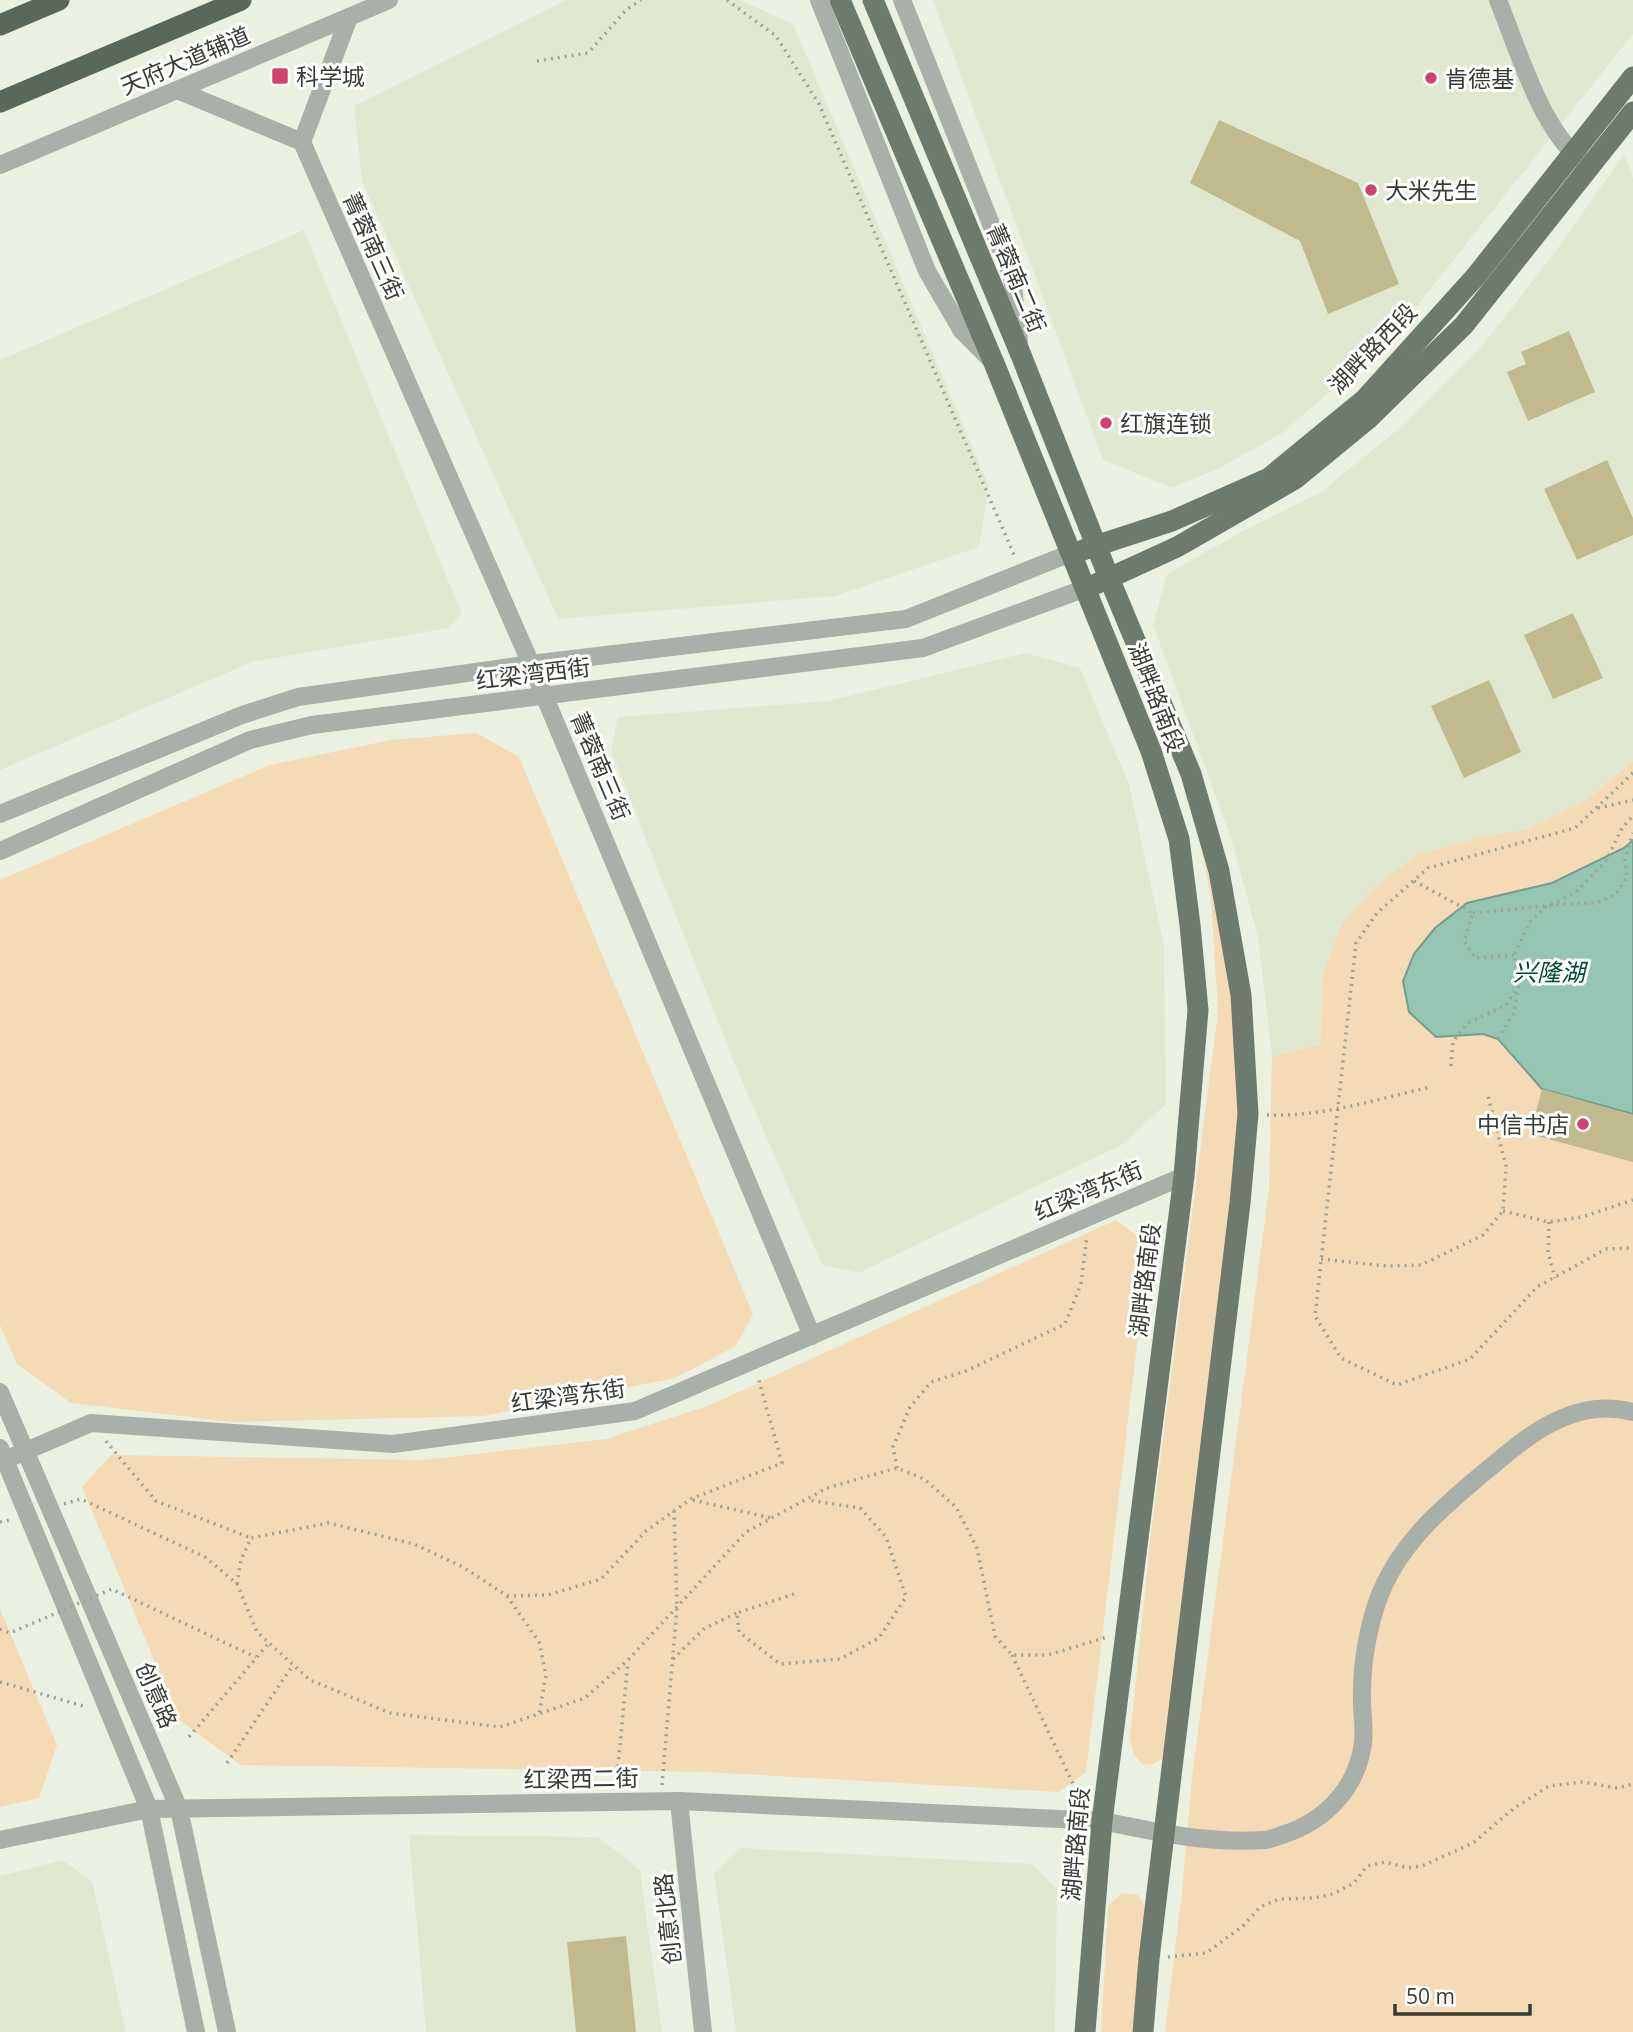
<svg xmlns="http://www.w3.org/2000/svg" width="1633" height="2032" font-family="'Open Sans','Noto Sans SC',sans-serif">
<rect width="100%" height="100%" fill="#ebf1e0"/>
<g fill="#e0e9d0">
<path d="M566,0H740L793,24L989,486L979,547L835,596L558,619L362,181L354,106Z"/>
<path d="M933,0H1633V34L1390,340L1282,433L1218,469L1172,488L1103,460Z"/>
<path d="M1624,154L1633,178V761L1588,799L1528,829L1482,837L1323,974L1320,1045L1272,1056L1258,937L1231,838L1153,625L1167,574L1239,533L1321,492L1407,422L1485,342L1555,252Z"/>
<path d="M304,230L462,614L448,628L252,662L0,770V360Z"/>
<path d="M1026,653L1080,668L1129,784L1164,946L1166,1104L1125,1143L859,1273L822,1265L735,1065L611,751L618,717L828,701Z"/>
<path d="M409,1835L598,1837L640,1870L662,2032H426Z"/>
<path d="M741,1848L1032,1864L1057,1890L1055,2032H736L714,1873Z"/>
<path d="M62,1860L92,1881L126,2032H0V1876Z"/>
</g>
<g fill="#f4dab5">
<path d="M476,733L519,757L753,1314L736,1346L675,1378L483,1416L230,1422L71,1403L17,1364L0,1325V880L270,765L391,740Z"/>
<path d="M1633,761V2032H1165L1182,1892L1192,1777L1269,1189L1272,1056L1320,1045L1323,974L1342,924L1377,885L1418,855L1482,837L1528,829L1588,799Z"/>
<path d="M1192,797L1219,898L1233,995L1239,1103L1225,1278L1166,1754C1158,1762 1153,1766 1142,1764L1134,1755L1130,1738L1151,1532L1218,1012L1211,898Z"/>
<path d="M1116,1220L1149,1245L1086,1772L1059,1792L706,1772L241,1765L179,1720L82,1487L111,1455L423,1460L606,1439L710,1405Z"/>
<path d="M0,1609L57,1745L39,1798L0,1807Z"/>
<path d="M1122,1893L1138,1895L1147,1910L1132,2032H1101L1108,1906Z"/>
</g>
<path fill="#94c6b3" stroke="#799d8d" stroke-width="2" d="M1633,840V1114L1542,1089L1498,1039L1483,1034L1436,1037L1409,1012L1403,981L1414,954L1435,928L1467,903L1552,883L1624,848Z"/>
<g fill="#c1ba8e">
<path d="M1219,120L1358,183L1399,284L1328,314L1300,241L1190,183Z"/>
<path d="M1569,331L1595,392L1528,421L1507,372L1526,364L1521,352Z"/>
<path d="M1607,460L1633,518V535L1577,560L1544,489Z"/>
<path d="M1573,613L1603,678L1553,699L1524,635Z"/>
<path d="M1489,680L1521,752L1464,778L1431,706Z"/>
<path d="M1542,1089L1633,1115V1162L1530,1134Z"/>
<path d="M626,1936L636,2032H576L567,1942Z"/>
</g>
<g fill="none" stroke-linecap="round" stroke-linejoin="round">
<g stroke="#9ea396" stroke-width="3.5" stroke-dasharray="2 5" stroke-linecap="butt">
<path d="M727,0L776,36L819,104L1015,557"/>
<path d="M537,61L588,53L626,10L641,0"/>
<path d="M1633,773L1575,828L1428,868L1377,913L1356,943L1315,1316L1341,1358L1397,1385L1470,1359L1537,1287L1606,1249L1633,1248"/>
<path d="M1598,808L1633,800"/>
<path d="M1414,881L1473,913L1464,941L1475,958L1514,955"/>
<path d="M1473,913L1565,904L1597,903L1616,894L1627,877L1625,860L1633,833"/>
<path d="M1498,1039L1514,1013L1519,984L1514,955L1530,922L1546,907L1575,893L1606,861L1622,828L1633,816"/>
<path d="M1451,1066L1453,1041L1468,1023L1506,1005L1518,986"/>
<path d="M1267,1115C1323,1117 1377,1099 1431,1087"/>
<path d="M1503,1211L1549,1222L1582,1217L1633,1200"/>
<path d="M1549,1222L1548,1252L1555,1278"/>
<path d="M1321,1259L1387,1266L1421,1265L1483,1235L1503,1211L1506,1166L1488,1096"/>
<path d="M106,1441L156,1501L251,1538"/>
<path d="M897,1468L893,1447L910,1407L931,1382L966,1371L1065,1324L1081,1284L1087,1236"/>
<path d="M693,1500L771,1518"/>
<path d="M64,1504L81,1499L205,1557L237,1584L257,1632L310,1680L390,1713L500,1727L585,1698L628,1660L746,1532L827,1488L897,1468L924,1479L956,1507L977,1548L995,1636L1012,1655H1048L1107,1637"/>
<path d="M0,1522L10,1520"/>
<path d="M237,1584L241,1560L251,1538L329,1523L414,1544L463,1567L507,1596L539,1642L546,1675L539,1714"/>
<path d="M794,1594L737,1613L739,1632L780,1664L840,1659L879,1638L906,1597L886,1537L860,1508L808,1500"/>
<path d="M507,1596L548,1595L601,1579L646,1531L691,1499L782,1463L758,1377"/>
<path d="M236,1648L256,1657"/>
<path d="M1012,1655L1083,1805"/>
<path d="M673,1659L705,1628L737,1613"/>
<path d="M0,1682L87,1707"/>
<path d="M189,1737L269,1643"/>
<path d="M227,1763L293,1665"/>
<path d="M662,1785L677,1607L674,1511"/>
<path d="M616,1787L628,1662"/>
<path d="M1168,1957L1206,1953L1243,1926L1260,1907L1279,1899L1314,1898L1333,1894L1354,1883L1367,1866L1385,1862L1408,1868L1422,1866L1473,1843L1513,1809L1549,1786L1583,1782L1617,1788L1633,1784"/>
</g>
<g stroke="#a9afa9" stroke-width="18">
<path d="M819,0L927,271L962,331L991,360"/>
<path d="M902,0L1012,277L1019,341"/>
<path d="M1498,0C1517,47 1541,129 1581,160"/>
<path d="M177,90L302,142L349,17"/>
<path d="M302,142L531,664L812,1336"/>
<path d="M0,165L389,0"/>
<path d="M0,814L242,715L298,697L531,664L906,619L1071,553"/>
<path d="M0,851L250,740L312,725L923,648L1086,588"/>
<path d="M0,1392L179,1809L227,2032"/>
<path d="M0,1448L149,1809L196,2032"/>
<path d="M5,1460L91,1423L393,1444L635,1411L1184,1176"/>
<path d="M679,1801L703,2032"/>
<path d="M0,1840L149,1809L679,1801L1102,1821C1155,1832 1210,1844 1264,1840C1271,1840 1278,1836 1285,1834C1326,1820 1357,1788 1363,1743C1365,1730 1362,1715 1362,1701C1361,1666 1368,1624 1381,1592C1405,1534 1457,1495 1504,1456C1541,1425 1583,1399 1633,1412"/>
</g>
<g stroke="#6f7a6f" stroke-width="21">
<path d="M840,0L994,363L1151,751L1179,839L1190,925L1198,1010L1184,1176L1102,1821L1085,2032"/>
<path d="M873,0L1021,355L1109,578L1191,774L1219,871L1241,995L1248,1114L1240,1203L1149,1959L1143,2032"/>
<path d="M1083,550L1172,521L1269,478L1365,399L1476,276L1633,77"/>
<path d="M1096,584L1177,547L1295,479L1368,419L1464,325L1633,112"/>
</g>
<g stroke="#5a675b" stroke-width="21">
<path d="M0,25L59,0"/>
<path d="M0,102L241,0"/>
</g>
<path stroke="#9ea396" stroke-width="3.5" stroke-dasharray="2 5" stroke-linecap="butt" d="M0,1629L10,1633L112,1589L236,1648"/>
</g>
<g fill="#d0426b" stroke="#fff" stroke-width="2.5">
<rect x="271" y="67" width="18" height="18" rx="3.5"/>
<circle cx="1431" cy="78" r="7"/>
<circle cx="1371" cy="190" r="7"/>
<circle cx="1106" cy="423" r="7"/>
<circle cx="1583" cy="1124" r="7"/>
</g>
<g text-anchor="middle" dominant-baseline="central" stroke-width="6" stroke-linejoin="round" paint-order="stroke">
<g font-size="23" fill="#393c35" stroke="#fff">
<text transform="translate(185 60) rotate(-23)">天府大道辅道</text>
<text transform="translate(374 246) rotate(66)">菁蓉南三街</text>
<text transform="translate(1017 278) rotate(67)">菁蓉南二街</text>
<text transform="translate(1372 348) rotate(-46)">湖畔路西段</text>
<text transform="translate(533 673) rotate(-7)">红梁湾西街</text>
<text transform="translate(1157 697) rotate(69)">湖畔路南段</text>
<text transform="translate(601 766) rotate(67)">菁蓉南三街</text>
<text transform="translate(1088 1190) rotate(-23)">红梁湾东街</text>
<text transform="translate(1144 1280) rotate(-83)">湖畔路南段</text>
<text transform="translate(568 1395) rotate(-8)">红梁湾东街</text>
<text transform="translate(157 1695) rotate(67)">创意路</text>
<text transform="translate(581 1778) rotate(-1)">红梁西二街</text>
<text transform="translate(1075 1844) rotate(-85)">湖畔路南段</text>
<text transform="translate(667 1919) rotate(-96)">创意北路</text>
</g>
<g font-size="23" fill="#393c35" stroke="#fff" text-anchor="start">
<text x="296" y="76">科学城</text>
<text x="1445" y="78">肯德基</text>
<text x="1385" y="190">大米先生</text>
<text x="1120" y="423">红旗连锁</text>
<text x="1569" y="1124" text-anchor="end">中信书店</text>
</g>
<g font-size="24" font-style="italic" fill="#004836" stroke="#fff">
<text x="1549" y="971">兴隆湖</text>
</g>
</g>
<path d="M1395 2004v10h135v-10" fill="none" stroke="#393c35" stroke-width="3.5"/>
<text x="1406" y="2004" font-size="21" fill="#393c35" stroke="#ffffff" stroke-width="5" paint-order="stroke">50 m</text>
</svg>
